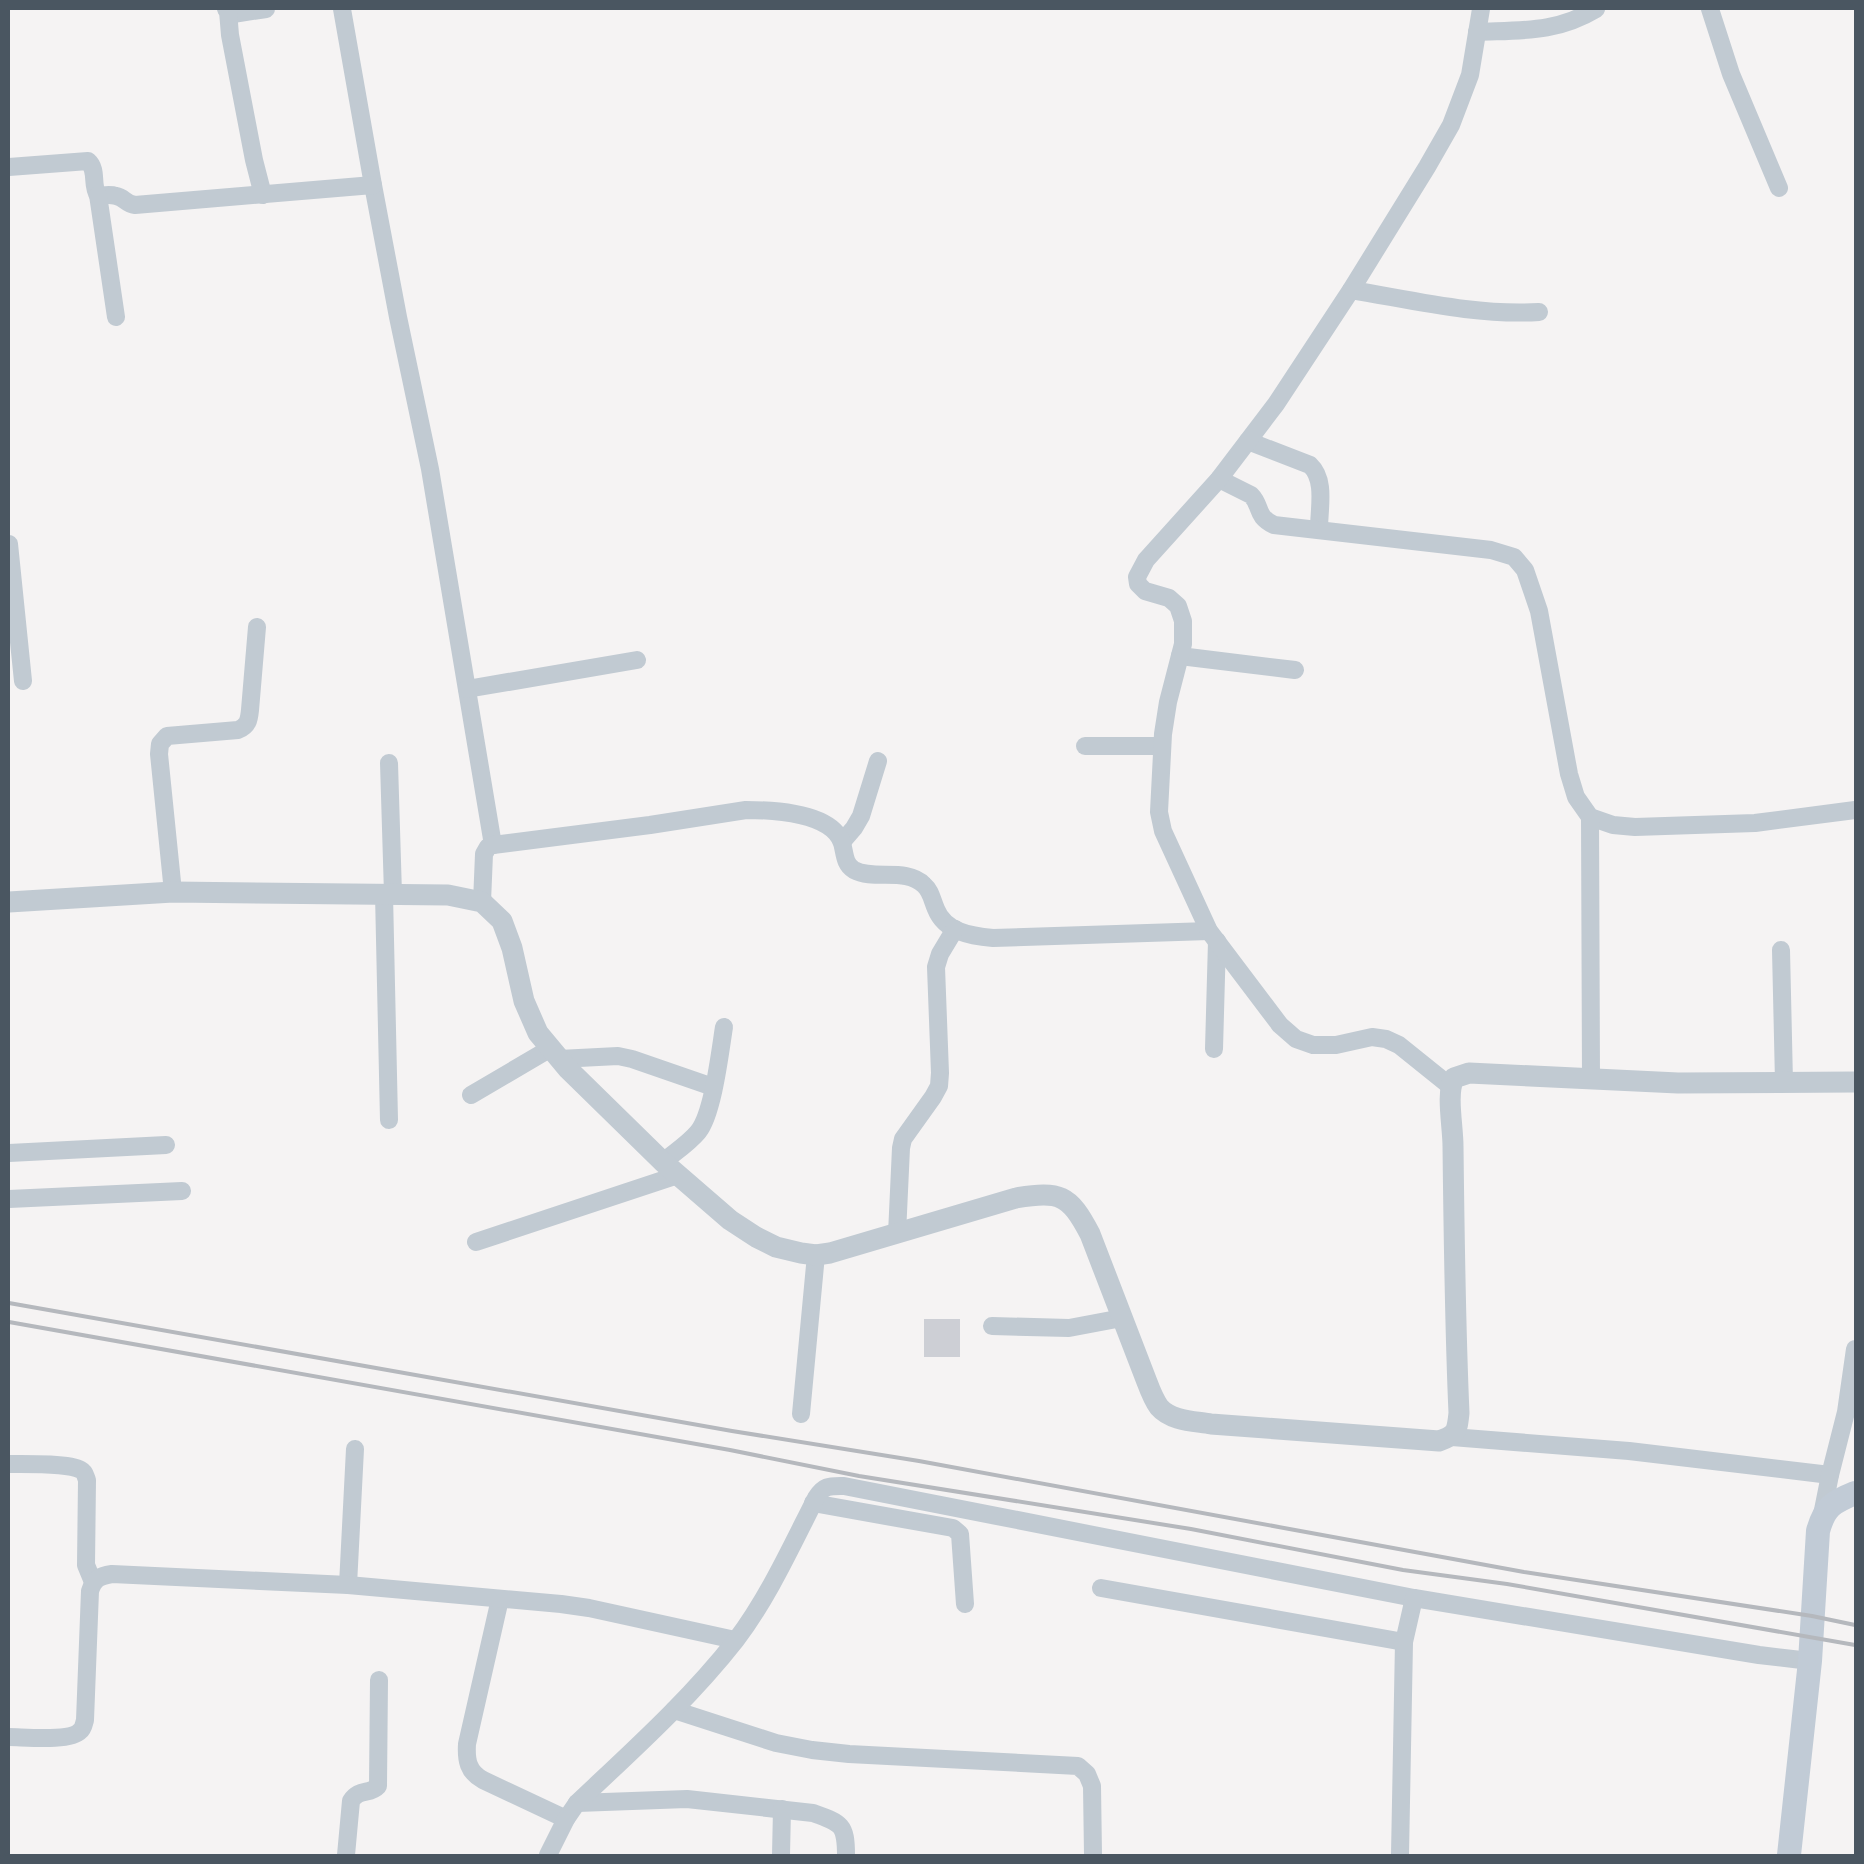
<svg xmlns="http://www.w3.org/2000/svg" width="1864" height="1864" font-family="'Titillium Web',sans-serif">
<rect width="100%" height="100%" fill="#f5f3f3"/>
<rect fill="#cdcfd5" x="924" y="1319" width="36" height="38"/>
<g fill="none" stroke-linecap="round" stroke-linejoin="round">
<g stroke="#c1cad2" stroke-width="18">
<path d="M226,9L233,14L266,9"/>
<path d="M342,9L373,185L398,317L430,469L493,845"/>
<path d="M1710,9L1731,74L1779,188"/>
<path d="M228,11L230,35L254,160L263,195"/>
<path d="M1477,32C1522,30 1556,33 1596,9"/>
<path d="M9,167L88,161C98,170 91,185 98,195C104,196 110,194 116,196C124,197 126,204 135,205L373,185"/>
<path d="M98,195L116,317"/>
<path d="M1351,290C1412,300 1477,316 1539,312"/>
<path d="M1248,441L1310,465C1326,480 1319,508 1319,529"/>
<path d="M1219,479L1251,495C1262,506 1255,516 1274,525L1491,550L1514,557L1525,570L1539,611L1569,774L1576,797L1590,817L1613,825L1635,827L1755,823L1855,810"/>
<path d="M9,544L23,681"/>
<path d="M1180,656L1295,670"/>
<path d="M467,689L637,660"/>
<path d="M1085,746H1162"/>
<path d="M389,763L393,894"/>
<path d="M1590,817L1591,1079"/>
<path d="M842,842L854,828L861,816L878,761"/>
<path d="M173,892L159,754L160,744L167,736L238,730C248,726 249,720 250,710L257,627"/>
<path d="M384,894L389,1120"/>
<path d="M482,902L484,854L488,847L493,845L650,825L746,810C774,810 832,813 842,843C845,853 844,864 854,870C874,881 906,867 924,885C931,891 932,900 936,909C945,932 971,936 993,938L1209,931"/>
<path d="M1781,950L1784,1082"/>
<path d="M1214,1049L1217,941"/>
<path d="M559,1059L618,1056L632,1059L713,1087"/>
<path d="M1450,1086L1399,1045L1386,1039L1372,1037L1336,1045H1313L1296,1039L1280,1025L1209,931L1163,831L1159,812L1163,734L1168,702L1183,644V621L1178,606L1169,598L1145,591L1138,584L1137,577L1146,560L1219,479L1276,404L1351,290L1427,167L1451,125L1470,75L1481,9"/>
<path d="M471,1095L551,1048"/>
<path d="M9,1153L166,1145"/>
<path d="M663,1162C675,1152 689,1143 698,1132C713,1114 720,1052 724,1027"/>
<path d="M9,1199L182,1191"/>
<path d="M897,1234L901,1148L903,1139L933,1097L939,1086L940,1073L936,967L940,954L955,929"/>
<path d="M476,1242L678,1175"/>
<path d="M992,1326L1069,1328L1122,1318"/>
<path d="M801,1414L816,1255"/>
<path d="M1452,1437L1629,1451L1830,1475"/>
<path d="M9,1464C24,1464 69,1463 81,1470C85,1472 85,1475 87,1480L86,1565L93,1582"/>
<path d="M813,1503L953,1528L960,1534L965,1604"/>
<path d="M1822,1515L1830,1475L1846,1412L1855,1349"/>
<path d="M348,1585L355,1449"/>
<path d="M1101,1588L1404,1642"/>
<path d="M500,1599L467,1744C466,1760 468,1772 483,1780L566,1819"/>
<path d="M674,1710L776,1743L812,1750L849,1754L1078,1766L1087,1774L1092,1786L1093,1855"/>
<path d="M9,1737C24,1737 70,1742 80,1731C83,1729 84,1724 85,1720L90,1591C94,1579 99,1576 112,1574L348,1585L561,1604L589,1608L735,1640"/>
<path d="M577,1803L687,1799L813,1813C841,1823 846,1824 846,1855"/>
<path d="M346,1855L351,1801C359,1788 370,1795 378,1786L379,1680"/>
<path d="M548,1855L566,1819L577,1803C632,1751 689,1700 736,1640C768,1598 792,1545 816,1498C824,1485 830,1486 844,1486L1414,1598L1759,1655L1810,1661"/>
<path d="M781,1855L782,1809"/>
<path d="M1400,1855L1404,1642L1414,1598"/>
</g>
<path stroke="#c1cad2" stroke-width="21" d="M9,902L173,892L448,895L482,902L502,921L512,948L524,1001L538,1033L568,1069L663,1162L730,1220L756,1237L776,1247L801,1253L816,1255L830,1253L1016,1198C1060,1191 1069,1194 1090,1234L1147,1382C1150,1390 1154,1400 1159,1407C1171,1421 1194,1421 1211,1424L1439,1441C1457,1435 1457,1431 1459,1413C1455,1324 1454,1235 1453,1146C1453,1126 1446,1094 1454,1078L1469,1073L1678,1083L1855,1082"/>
<path stroke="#c1cbd6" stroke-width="24" d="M1789,1855L1810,1661L1818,1531C1825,1506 1832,1503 1855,1493"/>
<g stroke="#b5b8bd" stroke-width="4">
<path d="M9,1303L732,1431L919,1461L1524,1572L1812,1616L1855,1625"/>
<path d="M9,1322L730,1450L859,1476L1191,1529L1403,1570L1507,1584L1855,1645"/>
</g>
</g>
<rect width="1864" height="1864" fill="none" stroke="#4a5661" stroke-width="20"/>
</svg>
